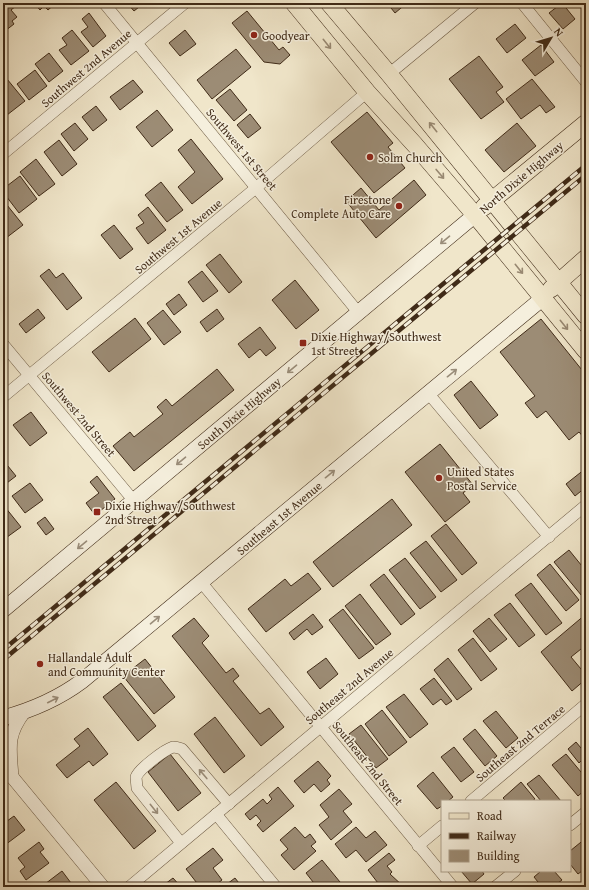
<svg xmlns="http://www.w3.org/2000/svg" width="589" height="890" font-family="'Gentium Book Plus',serif">
<rect width="100%" height="100%" fill="#f0e6ca"/>
<filter id="stains"><feTurbulence type="fractalNoise" baseFrequency=".005" numOctaves="4"/><feColorMatrix values="0 0 0 0 .2 0 0 0 0 .09 0 0 0 0 .02 0 0 0 .5 -.17"/></filter>
<radialGradient id="worn" r=".72"><stop offset=".6" stop-color="#630" stop-opacity="0"/><stop offset="1" stop-color="#630" stop-opacity=".3"/></radialGradient>
<g fill="#9c8c75" stroke="#402b18">
<path d="M3,3H14L16,6L11,10L17,17L12,21L14,24L5,31L3,28Z"/>
<path d="M34,3H56L48,10L44,6L40,10Z"/>
<path d="M127,3H144L134,11Z"/>
<path d="M387,3H407L395,13Z"/>
<path d="M562,3L575,19L563,29L549,13Z"/>
<path d="M247,11L279,50L283,47L290,55L280,64L264,62L232,23Z"/>
<path d="M89,13L106,36L93,47L81,32L88,27L82,19Z"/>
<path d="M515,24L526,38L507,53L496,39Z"/>
<path d="M72,30L89,51L71,65L59,50L67,45L62,38Z"/>
<path d="M185,30L196,44L180,56L169,43Z"/>
<path d="M541,45L554,62L535,76L522,60Z"/>
<path d="M236,49L251,67L212,99L197,80Z"/>
<path d="M49,53L63,71L49,82L35,64Z"/>
<path d="M479,56L503,87L496,92L504,102L481,119L449,79Z"/>
<path d="M35,70L47,86L29,100L17,84Z"/>
<path d="M7,79L25,101L7,115L3,110V82Z"/>
<path d="M532,79L555,107L546,113L540,105L521,119L506,99Z"/>
<path d="M133,80L143,92L120,110L110,97Z"/>
<path d="M230,89L247,110L234,121L216,100Z"/>
<path d="M96,106L107,120L93,131L82,117Z"/>
<path d="M157,110L173,130L152,147L136,127Z"/>
<path d="M367,112L393,143L388,147L405,168L374,193L331,142Z"/>
<path d="M250,114L261,128L248,138L237,125Z"/>
<path d="M75,123L88,139L74,151L61,134Z"/>
<path d="M517,123L536,146L504,172L485,150Z"/>
<path d="M191,139L223,179L192,204L178,187L195,172L178,150Z"/>
<path d="M59,140L77,164L62,176L44,152Z"/>
<path d="M36,159L55,184L39,196L20,172Z"/>
<path d="M20,176L37,199L19,213L3,192V189Z"/>
<path d="M414,180L426,195L376,238L346,201L361,188L379,210Z"/>
<path d="M161,182L183,210L167,222L145,195Z"/>
<path d="M3,200L23,225L6,238L3,233Z"/>
<path d="M148,207L166,230L148,244L136,228L144,223L138,215Z"/>
<path d="M114,225L133,249L120,259L101,235Z"/>
<path d="M220,254L242,282L229,293L206,265Z"/>
<path d="M49,269L56,278L63,273L82,298L67,310L40,276Z"/>
<path d="M202,271L218,291L203,302L188,282Z"/>
<path d="M295,280L319,310L296,329L272,300Z"/>
<path d="M586,280V289L582,283Z"/>
<path d="M179,294L187,305L174,315L166,304Z"/>
<path d="M38,309L45,318L26,333L19,324Z"/>
<path d="M217,309L224,319L207,332L200,322Z"/>
<path d="M163,310L181,332L164,345L147,323Z"/>
<path d="M135,318L151,339L109,372L92,352Z"/>
<path d="M541,319L586,375V440L579,432L569,440L546,411L537,418L525,403L535,396L500,352Z"/>
<path d="M260,327L276,348L266,356L260,349L249,358L238,344Z"/>
<path d="M217,369L234,390L134,471L113,446L130,432L134,437L163,414L157,407L166,399L172,406Z"/>
<path d="M471,381L498,415L480,429L454,395Z"/>
<path d="M31,412L47,433L30,446L13,425Z"/>
<path d="M440,444L473,485L463,493L470,502L445,522L405,472Z"/>
<path d="M3,460L16,476L3,486Z"/>
<path d="M585,469L586,487L575,496L566,484Z"/>
<path d="M97,476L115,499L95,515L86,503L99,493L90,482Z"/>
<path d="M30,483L43,500L25,513L12,496Z"/>
<path d="M392,499L412,525L333,587L313,562Z"/>
<path d="M5,507L21,527L3,540V509Z"/>
<path d="M45,517L54,529L46,535L37,523Z"/>
<path d="M446,524L477,563L462,575L431,536Z"/>
<path d="M426,541L457,580L441,592L410,553Z"/>
<path d="M569,550L586,571V601L554,562Z"/>
<path d="M405,558L436,597L420,609L389,570Z"/>
<path d="M550,564L579,600L566,611L537,575Z"/>
<path d="M308,573L321,589L266,632L248,609L285,579L291,586Z"/>
<path d="M384,574L415,614L401,625L370,585Z"/>
<path d="M531,583L562,623L546,635L515,595Z"/>
<path d="M360,594L391,634L376,645L345,606Z"/>
<path d="M510,603L535,635L519,647L494,615Z"/>
<path d="M343,609L374,648L359,659L329,620Z"/>
<path d="M313,614L323,627L312,635L307,629L294,640L289,633Z"/>
<path d="M586,614V645L571,657L586,675V679L572,691L541,652Z"/>
<path d="M194,618L209,636L202,643L226,673L233,668L239,676L233,681L260,714L269,708L284,727L261,746L172,636Z"/>
<path d="M489,618L507,639L490,652L473,631Z"/>
<path d="M473,638L497,669L481,681L458,650Z"/>
<path d="M326,658L338,674L320,689L307,672Z"/>
<path d="M448,658L472,689L457,700L434,670Z"/>
<path d="M145,659L175,697L154,714L123,676Z"/>
<path d="M434,678L452,701L446,705L441,699L433,705L420,689Z"/>
<path d="M121,683L156,726L138,741L103,697Z"/>
<path d="M404,694L428,724L410,738L386,707Z"/>
<path d="M382,710L407,742L389,756L365,724Z"/>
<path d="M496,711L518,738L506,748L483,721Z"/>
<path d="M215,717L245,756L224,773L194,734Z"/>
<path d="M361,725L388,759L376,768L349,734Z"/>
<path d="M88,728L108,754L93,766L89,761L67,778L56,765L80,746L74,739Z"/>
<path d="M475,729L497,756L485,766L463,739Z"/>
<path d="M576,742L586,754V765L582,760L579,763L568,749Z"/>
<path d="M454,747L474,772L461,782L441,757Z"/>
<path d="M170,754L201,793L178,811L148,772Z"/>
<path d="M566,754L586,778V789L578,796L552,765Z"/>
<path d="M318,761L331,776L327,780L330,784L321,792L314,784L304,793L294,781Z"/>
<path d="M433,772L453,797L448,801H442V806L437,809L417,786Z"/>
<path d="M539,775L561,801H541L527,784Z"/>
<path d="M116,782L156,831L134,849L94,800Z"/>
<path d="M521,782L535,799L532,801H506L503,798Z"/>
<path d="M278,787L294,806L263,832L257,825L261,821L256,815L250,820L245,814L263,799L267,804L272,799L269,795Z"/>
<path d="M339,789L352,804L343,811L352,822L331,840L319,825L329,817L320,805Z"/>
<path d="M14,816L25,830L5,845L3,843V824Z"/>
<path d="M295,827L305,838L310,834L316,842L311,846L316,851L294,870L281,855L288,849L280,840Z"/>
<path d="M356,827L366,838L375,831L387,845L366,862L356,850L346,858L335,844Z"/>
<path d="M586,838V868L578,874L570,864V851Z"/>
<path d="M39,842L44,849L40,852L49,863L26,880L20,871L25,867L18,858Z"/>
<path d="M213,848L223,860L213,868L222,880L213,887L208,885L200,887L186,869Z"/>
<path d="M389,853L395,860L387,866L392,872L390,874L404,887H381L368,870Z"/>
<path d="M322,860L340,882L334,887H317L306,873Z"/>
<path d="M62,871L74,887H41Z"/>
<path d="M461,871H482L484,874L472,884Z"/>
<path d="M541,871H554L562,880L553,887H542L534,877Z"/>
<path d="M173,878L181,887H161Z"/>
<path d="M235,878L242,887H223Z"/>
</g>
<g fill="none" stroke-linecap="round" stroke-linejoin="round">
<g stroke="#6c5a44" stroke-width="12">
<g id="minor">
<path d="M104,3L358,312"/>
<path d="M522,3L586,82"/>
<path d="M389,74L475,3"/>
<path d="M3,154L185,3"/>
<path d="M3,344L134,501"/>
<path d="M428,393L549,537"/>
<path d="M3,397L257,187L367,92"/>
<path d="M201,582L453,887"/>
<path d="M471,801L586,704"/>
<path d="M216,814L276,887"/>
<path d="M570,825L586,812"/>
<path d="M181,843L137,788L136,777C139,769 164,750 173,747C176,747 179,748 182,749L229,804"/>
<path d="M418,846L442,826"/>
<path d="M129,887L586,505"/>
<path d="M495,887L515,871"/>
</g>
</g>
<g stroke="#6c5a44" stroke-width="14">
<g id="tertiary">
<path d="M3,766L103,887"/>
<path d="M12,777C10,748 6,736 24,712"/>
</g>
</g>
<g stroke="#402b18" stroke-width="16">
<g id="secondary">
<path d="M3,610L475,215"/>
<path d="M3,718C32,710 58,699 82,681L543,298"/>
</g>
</g>
<g stroke="#402b18" stroke-width="18">
<g id="primary">
<path d="M294,3L367,92L415,145L475,215L586,351"/>
<path d="M329,3L389,74L586,316"/>
<path d="M484,207L586,123"/>
<path d="M551,289L586,258"/>
</g>
</g>
<use href="#minor" stroke="#f5efdd" stroke-width="11"/>
<use href="#tertiary" stroke="#f5efdd" stroke-width="13"/>
<use href="#secondary" stroke="#f5efdd" stroke-width="15"/>
<use href="#primary" stroke="#f0e6ca" stroke-width="17"/>
<g stroke="#402b18" stroke-width="4.5">
<g id="rail">
<path d="M3,650L586,165"/>
<path d="M3,660L586,175"/>
</g>
</g>
<use href="#rail" stroke="#f5efdd" stroke-width="3" stroke-dasharray="9" stroke-linecap="butt"/>
</g>
<defs><path id="oneway-shaft" d="M-6 0H5M1.5-3L5.5 0L1.5 3" fill="none" stroke-width="1.6" stroke-linecap="round" stroke-linejoin="round"/></defs>
<g stroke="#988871">
<use href="#oneway-shaft" transform="translate(327 44) rotate(51)"/>
<use href="#oneway-shaft" transform="translate(433 127) rotate(-129)"/>
<use href="#oneway-shaft" transform="translate(440 174) rotate(50)"/>
<use href="#oneway-shaft" transform="translate(519 269) rotate(51)"/>
<use href="#oneway-shaft" transform="translate(564 325) rotate(51)"/>
</g>
<g stroke="#9a8d7a">
<use href="#oneway-shaft" transform="translate(445 240) rotate(140)"/>
<use href="#oneway-shaft" transform="translate(292 369) rotate(140)"/>
<use href="#oneway-shaft" transform="translate(452 373) rotate(-39)"/>
<use href="#oneway-shaft" transform="translate(181 461) rotate(140)"/>
<use href="#oneway-shaft" transform="translate(330 474) rotate(-39)"/>
<use href="#oneway-shaft" transform="translate(82 545) rotate(140)"/>
<use href="#oneway-shaft" transform="translate(155 620) rotate(-40)"/>
<use href="#oneway-shaft" transform="translate(53 700) rotate(-27)"/>
<use href="#oneway-shaft" transform="translate(203 774) rotate(-130)"/>
<use href="#oneway-shaft" transform="translate(154 809) rotate(51)"/>
</g>
<g fill="#8f2418" stroke="#f5efdd" stroke-width="1.5">
<circle cx="254" cy="35" r="4"/>
<circle cx="370" cy="157" r="4"/>
<circle cx="399" cy="206" r="4"/>
<rect x="299" y="339" width="8" height="8" rx="2"/>
<circle cx="439" cy="478" r="4"/>
<rect x="93" y="508" width="8" height="8" rx="2"/>
<circle cx="40" cy="664" r="4"/>
</g>
<g text-anchor="middle" dominant-baseline="central" stroke-width="3" stroke-linejoin="round" paint-order="stroke">
<g font-size="12" fill="#402b18" stroke="#f5efdd" text-anchor="start">
<text x="262" y="35">Goodyear</text>
<text x="378" y="157">Solm Church</text>
<text x="391" y="199" text-anchor="end">Firestone<tspan x="391" dy="14">Complete Auto Care</tspan></text>
<text x="311" y="336">Dixie Highway/Southwest<tspan x="311" dy="14">1st Street</tspan></text>
<text x="447" y="471">United States<tspan x="447" dy="14">Postal Service</tspan></text>
<text x="105" y="505">Dixie Highway/Southwest<tspan x="105" dy="14">2nd Street</tspan></text>
<text x="48" y="657">Hallandale Adult<tspan x="48" dy="14">and Community Center</tspan></text>
</g>
<g font-size="12" fill="#402b18" stroke="#f5efdd">
<text transform="translate(86 68) rotate(-40)">Southwest 2nd Avenue</text>
<text transform="translate(242 149) rotate(50)">Southwest 1st Street</text>
<text transform="translate(521 177) rotate(-40)">North Dixie Highway</text>
<text transform="translate(178 236) rotate(-40)">Southwest 1st Avenue</text>
<text transform="translate(239 413) rotate(-40)">South Dixie Highway</text>
<text transform="translate(79 414) rotate(50)">Southwest 2nd Street</text>
<text transform="translate(279 518) rotate(-40)">Southeast 1st Avenue</text>
<text transform="translate(349 686) rotate(-40)">Southeast 2nd Avenue</text>
<text transform="translate(520 743) rotate(-40)">Southeast 2nd Terrace</text>
<text transform="translate(368 763) rotate(51)">Southeast 2nd Street</text>
</g>
</g>
<rect width="589" height="890" fill="none" stroke="#f0e6ca" stroke-width="16"/>
<rect x="4" y="4" width="581" height="882" fill="none" stroke="#402b18" stroke-width="2"/>
<rect x="8" y="8" width="573" height="874" fill="none" stroke="#402b18"/>
<rect x="441" y="800" width="130" height="72" fill="#f5efdd" stroke="#ada18e"/>
<rect x="449" y="813" width="20" height="6" fill="#f0e6ca" stroke="#ada18e"/>
<text x="477" y="820" font-size="12" fill="#402b18">Road</text>
<rect x="449" y="833" width="20" height="6" fill="#402b18" stroke="#ada18e"/>
<text x="477" y="840" font-size="12" fill="#402b18">Railway</text>
<rect x="449" y="850" width="20" height="12" fill="#9c8c75" stroke="#ada18e"/>
<text x="477" y="860" font-size="12" fill="#402b18">Building</text>
<g transform="translate(551 38) rotate(52)" stroke="#f5efdd" stroke-width="3" paint-order="stroke">
<path d="M0-3L7 15L0 10L-7 15Z" fill="#402b18"/>
<text y="-6" font-size="11" font-weight="bold" text-anchor="middle" fill="#402b18">N</text>
</g>
<rect width="100%" height="100%" filter="url(#stains)"/>
<rect width="100%" height="100%" fill="url(#worn)"/>
</svg>
